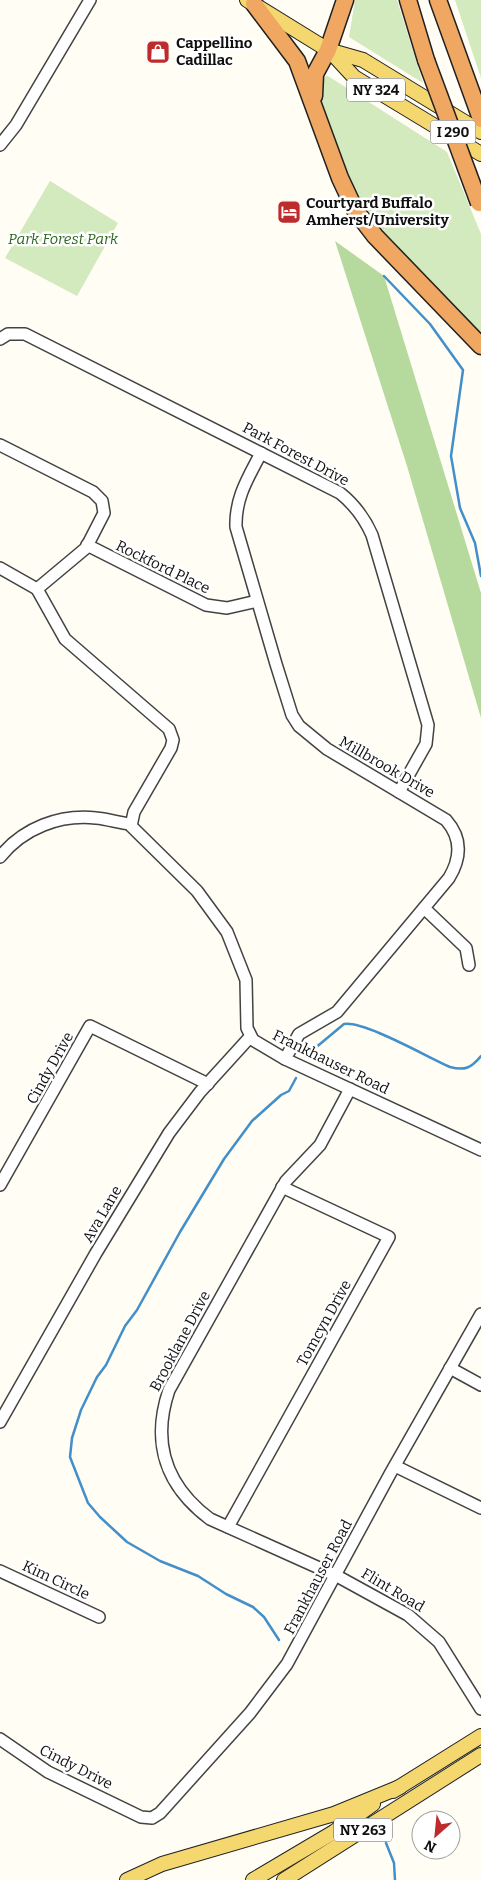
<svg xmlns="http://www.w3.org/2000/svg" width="481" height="1880" font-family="Bitter,serif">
<rect width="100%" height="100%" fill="#fffdf4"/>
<g fill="#d3e9be">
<path d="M355,0H397L423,83L349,37Z"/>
<path d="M455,0H481V78Z"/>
<path d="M328,76L447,152L481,234V341L370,223L349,180L317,89L319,77Z"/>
<path d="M50,181L118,223L77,296L5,258Z"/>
</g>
<path fill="#b6d99d" d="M335,241L384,276L481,593V718L407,466Z"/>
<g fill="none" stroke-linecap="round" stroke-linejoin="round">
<g stroke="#438fca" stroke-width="2.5">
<path d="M384,276L430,324L463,370L451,456L460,508L475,543L481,576"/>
<path d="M308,1054L344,1024C365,1021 427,1057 450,1067C465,1071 471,1068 481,1056"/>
<path d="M279,1640L264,1617L253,1607L226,1594L198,1576L160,1561L127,1542L100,1517L88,1503L70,1457L72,1438L81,1410L97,1377L106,1365L125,1326L137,1310L180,1232L224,1159L252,1121L281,1095L289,1091L296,1078"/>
<path d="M386,1843L394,1863L395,1880"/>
</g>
<g stroke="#434343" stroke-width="14">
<g id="minor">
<path d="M0,145L16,125L90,0"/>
<path d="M0,339L8,334H25L340,493C355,505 364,517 372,535L428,725L426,744L399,792"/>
<path d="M0,445L93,492L102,501L104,513L86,548L37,589"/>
<path d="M261,453C248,478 235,498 236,527L276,664L292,715L299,726L327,749L446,820C462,838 461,858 449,878L337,1012L299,1034L285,1059"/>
<path d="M87,545L206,605L227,608L257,601"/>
<path d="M0,568L37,589L65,639L169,729L173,740L171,748L134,812L131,826L197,891L227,932L246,980L247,1028L253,1040L285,1059L481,1150"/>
<path d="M0,857C23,828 60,814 96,818C108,819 119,823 130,824"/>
<path d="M424,908L466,948L469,965"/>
<path d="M350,1089L320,1145L286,1181L169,1390C151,1443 166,1486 210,1519L337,1576L408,1615L439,1642L481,1709"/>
<path d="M0,1185L90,1026L208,1084"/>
<path d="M450,1368L481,1385"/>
<path d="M0,1422L96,1253L169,1133L200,1092L250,1037"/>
<path d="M395,1466L481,1508"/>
<path d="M228,1527L389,1237L282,1187"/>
<path d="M0,1571L99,1617"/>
<path d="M0,1739L48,1772L141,1817L152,1818L160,1813L250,1713L287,1664L390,1474L481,1314"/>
</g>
</g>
<g stroke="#212121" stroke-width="16">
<g id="major">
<path d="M247,0L328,50L363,60L481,132"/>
<path d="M329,50L354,77L481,154"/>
<path d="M393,1791L481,1736"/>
<path d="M127,1880L162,1864L334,1814L400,1787"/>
<path d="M253,1880L334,1832L373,1804"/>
<path d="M284,1880L481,1755"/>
</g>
</g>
<g stroke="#212121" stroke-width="19">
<g id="highway">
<path d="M408,0L426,60"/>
<path d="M438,0L481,119"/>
<path d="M254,4L297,61L340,178L355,210L375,236L481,346"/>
<path d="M314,96L315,74L328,50L345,0"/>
</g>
</g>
<use href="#minor" stroke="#fff" stroke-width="11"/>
<use href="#major" stroke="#f4d86f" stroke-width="14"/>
<use href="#highway" stroke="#efa761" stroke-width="16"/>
<g stroke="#212121" stroke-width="19" stroke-linecap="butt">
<path id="highway-bridge" d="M426,60L479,203"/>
</g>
<use href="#highway-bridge" stroke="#efa761" stroke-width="16"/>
</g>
<defs>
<g id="shop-square" transform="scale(1.25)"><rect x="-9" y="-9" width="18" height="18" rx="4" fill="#bd2b2d" stroke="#fff"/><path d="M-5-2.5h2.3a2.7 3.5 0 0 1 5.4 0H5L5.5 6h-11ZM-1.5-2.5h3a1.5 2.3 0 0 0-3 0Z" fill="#fff"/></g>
<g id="hotel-square" transform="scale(1.25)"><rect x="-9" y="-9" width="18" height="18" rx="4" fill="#bd2b2d" stroke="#fff"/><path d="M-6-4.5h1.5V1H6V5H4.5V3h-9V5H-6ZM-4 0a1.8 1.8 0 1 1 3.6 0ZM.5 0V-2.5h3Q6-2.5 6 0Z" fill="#fff"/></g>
</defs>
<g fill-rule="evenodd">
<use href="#shop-square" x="158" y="52"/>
<use href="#hotel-square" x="289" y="212"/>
</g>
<g text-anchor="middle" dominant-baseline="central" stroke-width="5" stroke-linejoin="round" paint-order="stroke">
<g fill="#fff" stroke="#585858" stroke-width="1">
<rect x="347" y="78.5" width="58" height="23" rx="4"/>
<rect x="430.5" y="120.5" width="45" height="23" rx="4"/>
<rect x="334" y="1818.5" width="58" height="23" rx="4"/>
</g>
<g font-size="14" font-weight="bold" fill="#101010">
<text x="376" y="90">NY 324</text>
<text x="453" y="132">I 290</text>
<text x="363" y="1830">NY 263</text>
</g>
<g font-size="15" font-weight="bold" fill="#101010" stroke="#fff" text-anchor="start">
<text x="176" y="43">Cappellino<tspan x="176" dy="17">Cadillac</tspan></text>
<text x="306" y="203">Courtyard Buffalo<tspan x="306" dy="17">Amherst/University</tspan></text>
</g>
<g font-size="15" font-style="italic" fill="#2e6721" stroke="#fff">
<text x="63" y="239">Park Forest Park</text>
</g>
<g font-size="15" fill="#101010" stroke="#fff">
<text transform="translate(296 454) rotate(28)">Park Forest Drive</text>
<text transform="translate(163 567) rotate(26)">Rockford Place</text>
<text transform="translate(387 767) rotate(30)">Millbrook Drive</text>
<text transform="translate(331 1062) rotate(26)">Frankhauser Road</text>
<text transform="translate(50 1068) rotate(-61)">Cindy Drive</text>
<text transform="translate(102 1214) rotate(-60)">Ava Lane</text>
<text transform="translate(324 1323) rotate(-61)">Tomcyn Drive</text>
<text transform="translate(180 1341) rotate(-62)">Brooklane Drive</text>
<text transform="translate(318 1577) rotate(-62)">Frankhauser Road</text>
<text transform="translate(56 1580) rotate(25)">Kim Circle</text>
<text transform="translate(393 1590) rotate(31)">Flint Road</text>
<text transform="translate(76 1767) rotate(27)">Cindy Drive</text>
</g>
</g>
<g transform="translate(436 1835) rotate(207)"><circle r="24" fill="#ffffff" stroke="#9f9f9f"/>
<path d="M0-4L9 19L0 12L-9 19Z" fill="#bd2b2d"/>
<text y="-8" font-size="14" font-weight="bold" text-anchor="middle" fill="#101010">N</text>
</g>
</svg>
